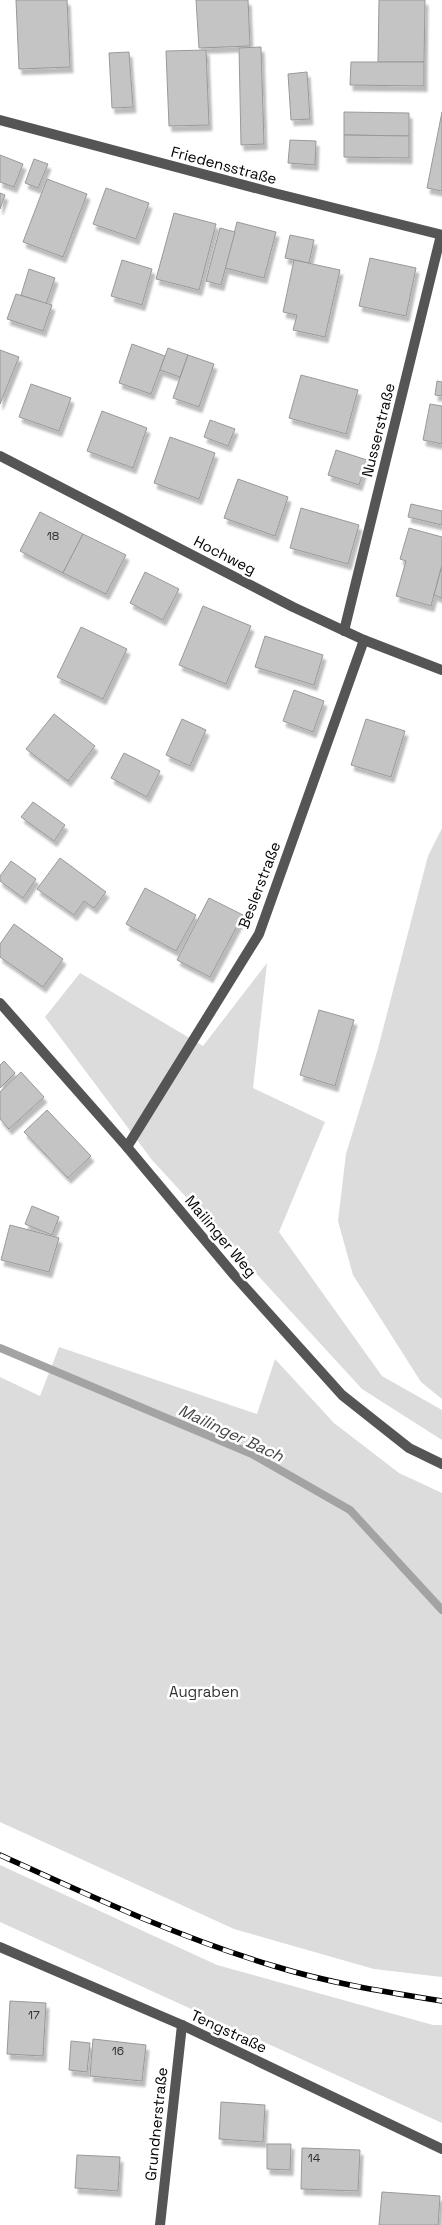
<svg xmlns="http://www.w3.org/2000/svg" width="442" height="2225" font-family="'Space Grotesk',sans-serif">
<defs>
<filter id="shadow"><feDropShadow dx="3" dy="5.5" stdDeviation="1" flood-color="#0004"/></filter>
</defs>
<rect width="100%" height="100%" fill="#fff"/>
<g fill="#dcdcdc">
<path d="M442,828V1399L421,1382L353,1275L338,1221L346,1154L377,1052L428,856Z"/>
<path d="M267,963L253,1088L325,1122L279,1232L382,1376L442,1410V1440L362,1389L152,1160L45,1017L80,973L203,1046Z"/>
<path d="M59,1347L257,1414L275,1359L334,1423L399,1473L442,1493V1977L374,1969L234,1929L0,1822V1377L40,1396Z"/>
<path d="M0,1865L217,1965L433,2025H442V2123L0,1922Z"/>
</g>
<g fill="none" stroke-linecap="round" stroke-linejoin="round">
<path stroke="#a3a3a3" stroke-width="8" d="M0,1348L252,1454L350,1510L442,1610"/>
</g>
<g fill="#c4c4c4" stroke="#999" filter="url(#shadow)">
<path d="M16,0H67L70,67L19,69Z"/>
<path d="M196,0H248L250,46L199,48Z"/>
<path d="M379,0H425L424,62H378Z"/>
<path d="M261,47L264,144L241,145L239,48Z"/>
<path d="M206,50L209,125L169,126L166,51Z"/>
<path d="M129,52L133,107L112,108L109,53Z"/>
<path d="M351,62H424V86L350,85Z"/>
<path d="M307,72L310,119L291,120L288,74Z"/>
<path d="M344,112L409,113V136L344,135Z"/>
<path d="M442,112V191L427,188Z"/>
<path d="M344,135L409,136V158L344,157Z"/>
<path d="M290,140L316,141L315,165L288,163Z"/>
<path d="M0,155L23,164L14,187L0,182Z"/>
<path d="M34,159L48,164L38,188L25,183Z"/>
<path d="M47,179L87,194L63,257L23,242Z"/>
<path d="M106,188L149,203L136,239L93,224Z"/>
<path d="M0,193L5,195L0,209Z"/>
<path d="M174,213L216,224L199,290L156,279Z"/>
<path d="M237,222L276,232L264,278L225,268Z"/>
<path d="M220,228L235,232L221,285L206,281Z"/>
<path d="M290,235L314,240L309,263L285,258Z"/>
<path d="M370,258L416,268L406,316L359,306Z"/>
<path d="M122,260L152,269L142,305L111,296Z"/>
<path d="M294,260L340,270L325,337L293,330L297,315L283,312Z"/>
<path d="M29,269L55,278L46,304L21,295Z"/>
<path d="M16,294L52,305L43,331L7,319Z"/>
<path d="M132,344L165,356L151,394L119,383Z"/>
<path d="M168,348L188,355L180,377L160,370Z"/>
<path d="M0,350L19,357L0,404Z"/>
<path d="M188,355L214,364L199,407L173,398Z"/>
<path d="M301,375L358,390L346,434L289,418Z"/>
<path d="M437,381L442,382V396L435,395Z"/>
<path d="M31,384L71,398L59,431L19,417Z"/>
<path d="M430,404L442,406V444L423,440Z"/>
<path d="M102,411L147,428L133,468L87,451Z"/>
<path d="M210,420L235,429L228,446L204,437Z"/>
<path d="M170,437L215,453L199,499L154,483Z"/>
<path d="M336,450L367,460L359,485L328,475Z"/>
<path d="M238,479L288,497L275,536L224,518Z"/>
<path d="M411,504L442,511V525L408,517Z"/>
<path d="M301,508L359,525L348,564L290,548Z"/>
<path d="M40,512L83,534L63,573L20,551Z"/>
<path d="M409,528L442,537V565L431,606L396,596L406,561L400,559Z"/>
<path d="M83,534L126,555L106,594L63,573Z"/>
<path d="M441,569H442V598L434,595Z"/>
<path d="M145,572L179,589L163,620L130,603Z"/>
<path d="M203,606L251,626L226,684L179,665Z"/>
<path d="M81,627L127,649L103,699L57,677Z"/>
<path d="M265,636L323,655L314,685L255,667Z"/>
<path d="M294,690L324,701L313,732L283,721Z"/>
<path d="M54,714L95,746L68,781L26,749Z"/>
<path d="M182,719L206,730L190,766L166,755Z"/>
<path d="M366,719L405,731L391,777L351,765Z"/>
<path d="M124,753L160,771L147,797L111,778Z"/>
<path d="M33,802L65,825L54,841L21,817Z"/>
<path d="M60,858L106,892L94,908L84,901L74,915L37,889Z"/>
<path d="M11,861L36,879L23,898L0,881V876Z"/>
<path d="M145,888L196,915L176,951L126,924Z"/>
<path d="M209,898L243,915L210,977L177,960Z"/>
<path d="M14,924L63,959L43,987L0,957V944Z"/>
<path d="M319,1010L354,1020L335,1086L300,1075Z"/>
<path d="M4,1061L15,1073L0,1088V1065Z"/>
<path d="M21,1072L44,1097L9,1129L0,1119V1092Z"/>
<path d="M47,1110L91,1156L68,1178L24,1132Z"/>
<path d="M32,1206L59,1217L52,1235L25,1224Z"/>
<path d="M10,1225L59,1238L49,1272L1,1260Z"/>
<path d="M10,2001L46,2003L43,2056L7,2054Z"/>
<path d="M93,2039L146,2045L142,2081L90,2076Z"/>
<path d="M71,2041L90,2043L87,2072L69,2070Z"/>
<path d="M221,2102L265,2105L263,2142L219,2139Z"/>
<path d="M267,2144H291L290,2170L267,2169Z"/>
<path d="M302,2148L360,2150L358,2191L301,2189Z"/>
<path d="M77,2155L120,2157L118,2191L75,2188Z"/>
<path d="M382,2192L440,2196L438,2225H379Z"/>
</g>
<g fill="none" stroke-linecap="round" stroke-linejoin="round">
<g stroke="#555" stroke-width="10">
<path d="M0,120L274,193L442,235"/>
<path d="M0,456L293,607L364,640L442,670"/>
<path d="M344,631L441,235"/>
<path d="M0,1003L127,1147L234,1275L342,1395L409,1448L442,1464"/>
<path d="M127,1147L259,934L364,640"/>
<path d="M0,1947L182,2025L442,2149"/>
<path d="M160,2225L182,2025"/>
</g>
<g stroke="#000" stroke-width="5.5">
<path id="rail" d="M0,1855C90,1896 180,1938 274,1966C329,1983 386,1992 442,2001"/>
</g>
<use href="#rail" stroke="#fff" stroke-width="4" stroke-dasharray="11" stroke-linecap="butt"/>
</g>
<g text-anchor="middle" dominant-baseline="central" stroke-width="5" stroke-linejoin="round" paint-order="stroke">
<g font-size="12" fill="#313131">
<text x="53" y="536">18</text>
<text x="34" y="2015">17</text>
<text x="118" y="2051">16</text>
<text x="314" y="2158">14</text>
</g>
<g font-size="15" fill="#000" stroke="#fff">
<text transform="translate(224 165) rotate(15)">Friedensstraße</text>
<text transform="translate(378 430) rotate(-76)">Nusserstraße</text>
<text transform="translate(225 555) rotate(27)">Hochweg</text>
<text transform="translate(259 885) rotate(-69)">Beslerstraße</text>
<text transform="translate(221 1236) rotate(50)">Mailinger Weg</text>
<text transform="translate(229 2031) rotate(25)">Tengstraße</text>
<text transform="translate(156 2124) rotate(-84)">Grundnerstraße</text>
</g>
<g font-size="15" fill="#333" stroke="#fff">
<text x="204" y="1691">Augraben</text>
</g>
<g font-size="16" font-style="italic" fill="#444" stroke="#fff">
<text transform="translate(231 1433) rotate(25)">Mailinger Bach</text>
</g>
</g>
</svg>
